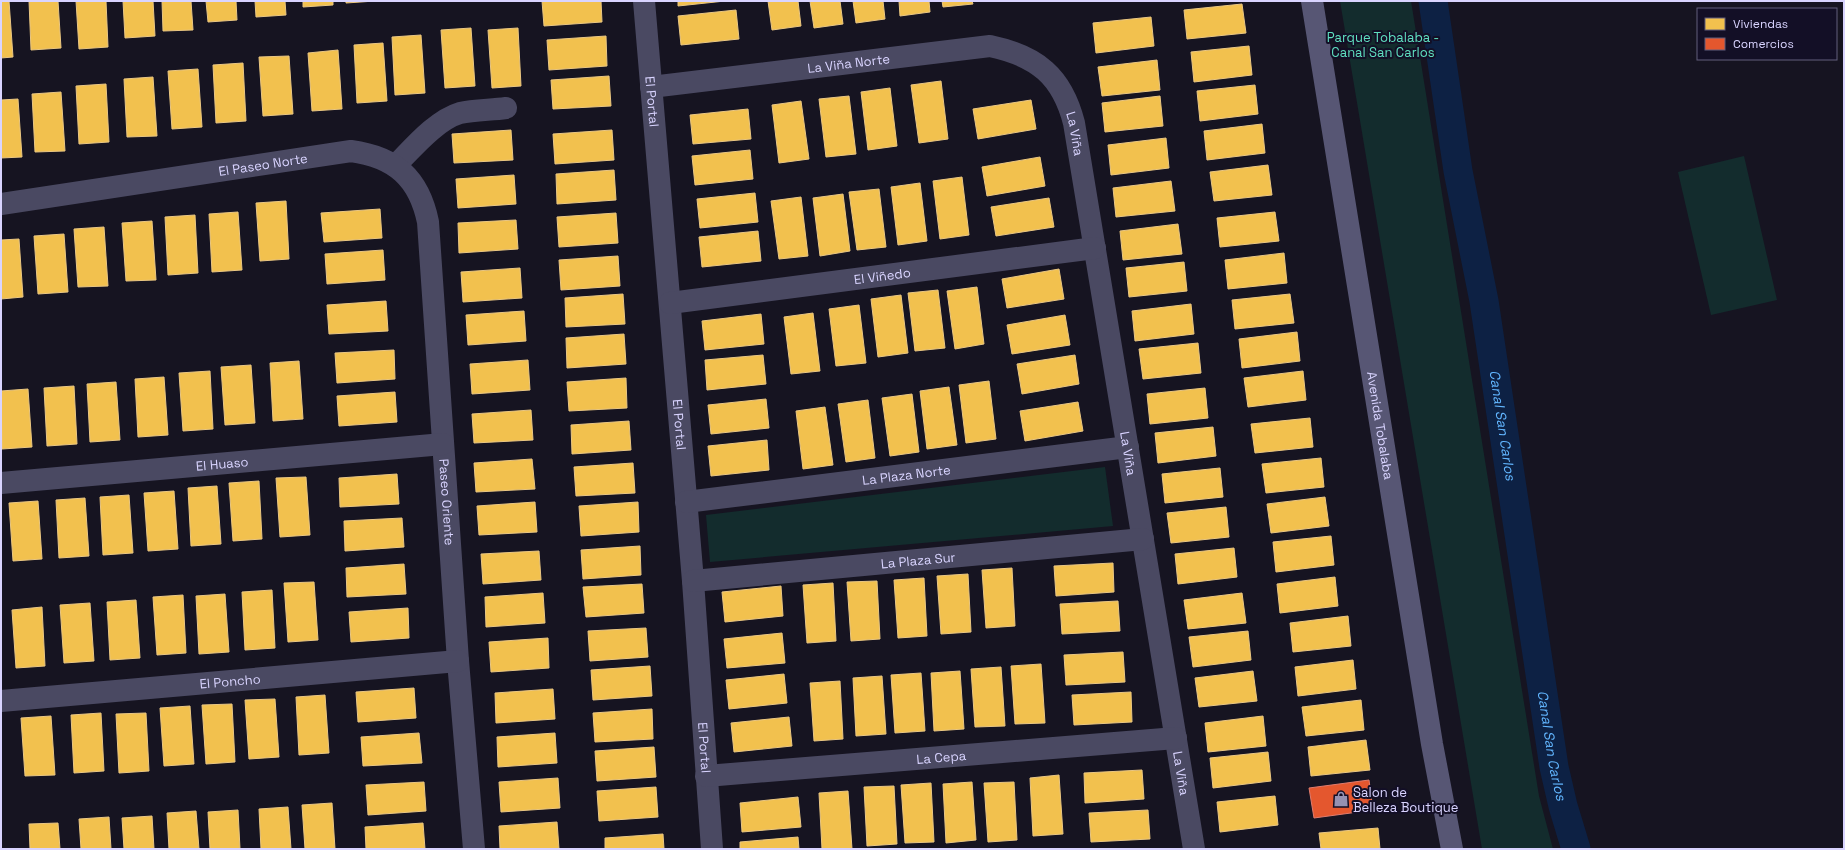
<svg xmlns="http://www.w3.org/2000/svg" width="1845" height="850" font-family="'Space Grotesk',sans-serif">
<rect width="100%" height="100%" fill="#161421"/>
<g fill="#132c2d">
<path d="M1340,1H1411L1539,796L1553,849H1482Z"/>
<path d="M1744,156L1777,300L1711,315L1678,172Z"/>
<path d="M1105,467L1113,526L710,562L706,515Z"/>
</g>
<g fill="#f2c14e" stroke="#eac783">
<path d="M1,1H9L13,57L1,58Z"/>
<path d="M29,1H58L61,48L31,50Z"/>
<path d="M76,1H106L108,47L79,49Z"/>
<path d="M123,1H153L155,36L125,38Z"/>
<path d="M162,1H191L193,30L163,31Z"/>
<path d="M206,1H236L237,20L208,22Z"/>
<path d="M255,1H285L286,15L256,17Z"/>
<path d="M303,1H333V5L303,7Z"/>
<path d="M346,1H375L346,3Z"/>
<path d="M542,1H601L602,22L544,26Z"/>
<path d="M678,1H725L678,6Z"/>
<path d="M768,1H798L801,26L772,30Z"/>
<path d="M810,1H840L843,24L814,28Z"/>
<path d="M853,1H883L885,19L856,23Z"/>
<path d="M899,1H929L930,12L900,16Z"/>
<path d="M942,1H972L973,4L943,7Z"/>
<path d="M1242,4L1246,33L1187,39L1184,10Z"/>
<path d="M736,10L739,39L681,45L678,16Z"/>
<path d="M1151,17L1154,46L1096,53L1093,23Z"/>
<path d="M471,28L475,86L445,88L441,30Z"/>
<path d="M518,28L521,86L492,88L488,30Z"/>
<path d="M421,35L425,93L395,95L392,37Z"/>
<path d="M606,36L607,66L549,70L547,40Z"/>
<path d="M383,43L387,101L357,103L354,45Z"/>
<path d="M1249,46L1252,75L1194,82L1191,52Z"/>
<path d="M338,50L342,109L312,111L308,53Z"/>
<path d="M289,56L293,114L263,116L259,57Z"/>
<path d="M1157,60L1160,90L1102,96L1098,67Z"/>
<path d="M243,63L246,121L216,123L213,65Z"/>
<path d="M198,69L202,127L172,129L168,71Z"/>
<path d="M609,76L611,106L553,109L551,80Z"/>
<path d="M153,77L157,136L127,137L124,79Z"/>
<path d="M941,81L948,139L919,143L911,85Z"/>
<path d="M106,84L109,142L79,144L76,86Z"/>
<path d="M1255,85L1258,114L1200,121L1197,91Z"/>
<path d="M890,88L897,146L868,150L861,92Z"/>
<path d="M61,92L65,151L35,152L32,94Z"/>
<path d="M849,96L856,154L826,157L819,99Z"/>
<path d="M1160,96L1163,126L1105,132L1102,103Z"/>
<path d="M18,99L22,157L1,158V100Z"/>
<path d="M1031,100L1036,129L978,139L973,109Z"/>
<path d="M801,101L809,159L779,163L772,105Z"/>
<path d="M748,109L751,139L693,144L690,115Z"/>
<path d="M1262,124L1265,153L1207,160L1204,131Z"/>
<path d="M511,130L513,160L454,163L452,134Z"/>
<path d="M612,130L614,160L555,164L553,134Z"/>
<path d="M1166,138L1169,168L1111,175L1108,145Z"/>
<path d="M750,150L753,179L695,185L692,156Z"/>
<path d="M1040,157L1045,186L987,196L982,167Z"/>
<path d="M1268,165L1272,195L1214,201L1210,172Z"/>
<path d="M614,170L616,200L557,204L556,174Z"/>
<path d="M514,175L516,204L458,208L456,179Z"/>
<path d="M962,177L969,235L940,239L933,181Z"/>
<path d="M1171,181L1175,211L1116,217L1113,188Z"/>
<path d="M920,183L927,241L898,245L891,187Z"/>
<path d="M879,189L886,247L857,250L849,192Z"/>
<path d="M755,193L758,222L700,228L697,199Z"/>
<path d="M843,194L850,251L820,256L813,198Z"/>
<path d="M801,197L808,256L779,259L771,201Z"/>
<path d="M1049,198L1054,227L996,236L991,207Z"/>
<path d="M286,201L289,259L260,261L256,203Z"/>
<path d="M380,209L382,238L324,242L321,213Z"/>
<path d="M238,212L242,270L212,272L209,214Z"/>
<path d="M1275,212L1279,241L1220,247L1217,218Z"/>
<path d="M616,213L618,243L559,247L557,217Z"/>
<path d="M195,215L198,273L168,275L165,217Z"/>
<path d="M516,220L518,249L459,253L458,223Z"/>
<path d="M152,221L156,280L126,281L122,223Z"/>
<path d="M1178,224L1182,254L1123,260L1120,231Z"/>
<path d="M104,227L108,286L78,287L74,229Z"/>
<path d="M758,231L761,261L702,267L699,237Z"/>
<path d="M64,234L68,292L38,294L34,236Z"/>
<path d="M19,239L23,297L1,299V240Z"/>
<path d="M383,250L385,280L327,284L325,254Z"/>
<path d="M1284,253L1287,283L1228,289L1225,260Z"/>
<path d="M618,256L620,286L561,290L559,260Z"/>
<path d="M1184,262L1187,291L1129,297L1126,268Z"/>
<path d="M520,268L522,298L463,302L461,272Z"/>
<path d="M1059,269L1064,299L1007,308L1002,279Z"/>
<path d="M977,287L984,344L955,349L947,291Z"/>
<path d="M938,290L945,348L915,351L908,293Z"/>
<path d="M623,294L625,324L566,327L565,298Z"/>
<path d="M1290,294L1294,323L1235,329L1232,300Z"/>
<path d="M901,295L908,353L878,357L871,299Z"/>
<path d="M386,301L388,331L329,334L327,305Z"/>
<path d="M1191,304L1194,334L1135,341L1132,311Z"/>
<path d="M859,305L866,363L836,366L829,309Z"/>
<path d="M524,311L526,341L468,345L466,315Z"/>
<path d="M813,313L820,371L791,374L784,317Z"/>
<path d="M761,314L764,344L705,350L702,321Z"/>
<path d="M1065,315L1070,345L1012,354L1007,325Z"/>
<path d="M1297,332L1300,361L1242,368L1239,339Z"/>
<path d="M624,334L626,364L567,368L566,338Z"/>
<path d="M1198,343L1201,373L1143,379L1139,349Z"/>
<path d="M394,350L395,379L337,383L335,353Z"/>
<path d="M763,355L766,384L707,390L705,360Z"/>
<path d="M1075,355L1079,384L1022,394L1017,364Z"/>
<path d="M528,360L530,390L472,394L470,364Z"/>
<path d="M299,361L303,419L273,421L270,363Z"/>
<path d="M251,365L255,423L225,425L221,367Z"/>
<path d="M210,371L213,429L183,431L179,373Z"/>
<path d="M1303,371L1306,400L1248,407L1244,378Z"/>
<path d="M164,377L168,435L138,437L135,379Z"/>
<path d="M626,378L627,408L569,411L567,382Z"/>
<path d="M989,381L996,439L966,443L959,385Z"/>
<path d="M116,382L120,440L90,442L87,384Z"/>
<path d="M74,386L77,444L47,446L44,388Z"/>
<path d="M949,387L957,445L927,449L920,391Z"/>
<path d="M1205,388L1208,418L1150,424L1147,394Z"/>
<path d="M28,389L32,447L2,449L1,391Z"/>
<path d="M395,392L397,422L339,426L337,396Z"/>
<path d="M912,394L919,452L890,456L882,398Z"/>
<path d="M766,399L769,428L711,434L708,405Z"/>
<path d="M868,400L875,458L846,462L838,404Z"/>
<path d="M1078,402L1083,431L1025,441L1020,411Z"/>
<path d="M825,407L833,465L803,469L796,411Z"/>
<path d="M531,410L533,440L474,443L472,414Z"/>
<path d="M1310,418L1313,447L1255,453L1251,424Z"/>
<path d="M629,421L631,450L572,454L571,425Z"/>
<path d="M1213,427L1216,456L1158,463L1155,433Z"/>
<path d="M767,440L769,470L711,476L708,446Z"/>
<path d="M1321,458L1324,487L1266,493L1262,464Z"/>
<path d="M532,459L535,489L476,492L474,463Z"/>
<path d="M633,463L635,493L576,496L574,467Z"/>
<path d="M1220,468L1223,497L1165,503L1162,474Z"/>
<path d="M397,474L399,504L340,507L339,478Z"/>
<path d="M306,477L310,535L280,537L276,478Z"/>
<path d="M259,481L262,539L233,541L229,483Z"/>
<path d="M217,486L221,544L191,546L188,488Z"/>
<path d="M174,491L178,549L148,551L144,493Z"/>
<path d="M129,495L133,553L103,555L100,497Z"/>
<path d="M1325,497L1329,526L1271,533L1267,504Z"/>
<path d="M85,498L89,556L59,558L56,500Z"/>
<path d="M38,501L42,559L13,561L9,503Z"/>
<path d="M535,502L537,532L479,535L477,506Z"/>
<path d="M638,502L639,532L581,536L579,506Z"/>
<path d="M1226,507L1229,537L1171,543L1167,513Z"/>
<path d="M402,518L404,547L345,551L344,521Z"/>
<path d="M1331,536L1334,565L1276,572L1273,542Z"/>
<path d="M640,546L641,575L583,579L581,550Z"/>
<path d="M1234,548L1237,577L1178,584L1175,554Z"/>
<path d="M539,551L541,580L483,584L481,554Z"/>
<path d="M1113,563L1114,592L1056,596L1054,566Z"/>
<path d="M404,564L406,594L347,597L346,568Z"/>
<path d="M1012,568L1015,626L986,628L982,570Z"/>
<path d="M968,574L971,632L941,634L937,576Z"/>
<path d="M1335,577L1338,606L1280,613L1277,584Z"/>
<path d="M924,578L927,636L898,638L894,580Z"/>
<path d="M877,581L880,639L851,641L847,582Z"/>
<path d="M314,582L318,640L288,642L284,583Z"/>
<path d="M833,583L836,641L807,643L803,585Z"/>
<path d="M642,584L644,613L586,617L583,587Z"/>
<path d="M781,586L783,616L725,622L722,592Z"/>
<path d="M272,590L275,648L245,650L242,592Z"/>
<path d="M543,593L545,623L486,627L485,597Z"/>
<path d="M1242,593L1246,623L1188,629L1184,600Z"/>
<path d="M225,594L229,652L199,654L196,596Z"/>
<path d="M183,595L186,653L157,655L153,597Z"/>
<path d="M136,600L140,658L110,660L107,602Z"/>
<path d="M1118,601L1120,631L1062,634L1060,604Z"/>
<path d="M90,603L94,661L64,663L60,605Z"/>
<path d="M42,607L45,666L16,668L12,610Z"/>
<path d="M408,608L409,638L351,642L349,612Z"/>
<path d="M1348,616L1351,646L1293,652L1290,623Z"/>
<path d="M646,628L648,657L590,661L588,631Z"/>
<path d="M1248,631L1251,660L1193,667L1189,637Z"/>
<path d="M782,633L785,663L727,668L724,639Z"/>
<path d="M548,638L549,668L491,672L489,642Z"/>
<path d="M1123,652L1125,682L1066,685L1064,655Z"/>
<path d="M1353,660L1356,689L1298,696L1295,667Z"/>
<path d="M1041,664L1045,723L1015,724L1011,666Z"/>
<path d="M650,666L652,696L593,700L591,670Z"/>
<path d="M1001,667L1005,726L975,727L971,669Z"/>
<path d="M960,671L964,729L934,731L931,673Z"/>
<path d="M1253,671L1257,701L1199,707L1195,678Z"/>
<path d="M921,673L925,731L895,733L891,675Z"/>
<path d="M784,674L787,703L729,709L726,680Z"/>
<path d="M882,676L886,734L856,736L853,678Z"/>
<path d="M840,681L843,739L814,741L810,683Z"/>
<path d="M414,688L416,718L358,722L356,692Z"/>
<path d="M553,689L555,719L496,723L495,693Z"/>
<path d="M1131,692L1132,722L1074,725L1072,695Z"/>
<path d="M325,695L329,753L299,755L296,697Z"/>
<path d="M275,699L279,757L249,759L245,700Z"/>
<path d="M1361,700L1364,730L1306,736L1302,707Z"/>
<path d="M232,704L235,762L206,764L202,705Z"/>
<path d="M190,706L194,764L164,766L160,708Z"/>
<path d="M652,709L653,739L595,742L593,713Z"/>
<path d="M101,713L104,771L74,773L71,715Z"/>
<path d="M146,713L149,771L119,773L116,714Z"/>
<path d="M51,716L55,775L25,776L21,718Z"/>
<path d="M1263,716L1266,746L1208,752L1205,723Z"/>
<path d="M789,717L792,746L734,752L731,723Z"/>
<path d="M419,733L422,763L363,766L361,737Z"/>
<path d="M555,733L557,763L498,767L497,737Z"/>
<path d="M1366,740L1370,770L1311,776L1308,747Z"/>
<path d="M654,747L656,777L597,781L595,751Z"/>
<path d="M1268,752L1271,781L1213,788L1210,758Z"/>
<path d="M1142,770L1144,799L1085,803L1084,773Z"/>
<path d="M1059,775L1063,834L1033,836L1030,778Z"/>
<path d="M558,778L560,808L501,812L499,782Z"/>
<path d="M424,782L426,811L368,815L366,785Z"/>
<path d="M972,782L976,840L946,843L943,784Z"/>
<path d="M1014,782L1017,840L988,842L984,783Z"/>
<path d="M931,783L934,842L905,843L901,785Z"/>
<path d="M894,786L897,844L867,846L864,787Z"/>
<path d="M656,787L658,817L599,821L597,791Z"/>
<path d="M848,791L852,849H822L819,793Z"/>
<path d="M1275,796L1278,825L1220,832L1217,802Z"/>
<path d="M798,797L801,827L742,832L740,803Z"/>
<path d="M332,803L335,849H305L302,805Z"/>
<path d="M288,807L291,849H261L259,809Z"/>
<path d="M238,810L240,849H210L208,812Z"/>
<path d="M1148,810L1150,839L1091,842L1089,813Z"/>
<path d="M196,811L199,849H169L167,813Z"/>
<path d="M152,816L154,849H124L122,818Z"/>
<path d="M109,817L111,849H81L79,819Z"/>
<path d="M557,822L559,849H500L499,826Z"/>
<path d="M58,823L60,849H30L29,824Z"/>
<path d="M423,823L425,849H366L365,827Z"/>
<path d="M1378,828L1380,849H1321L1319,833Z"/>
<path d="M663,834L664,849H605V838Z"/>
<path d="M798,837L799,849H740V842Z"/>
</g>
<path fill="#e4572e" stroke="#e17c6d" d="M1369,780L1373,810L1314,818L1309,788Z"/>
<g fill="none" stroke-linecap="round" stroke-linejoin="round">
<path stroke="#0d2144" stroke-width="29" id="s1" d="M1433,1L1458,171L1484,301L1554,767L1563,806L1576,849"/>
<g stroke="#4a4962" stroke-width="22">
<path id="s2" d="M644,1L693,581L712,849"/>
<path id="s3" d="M651,87L990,46C1037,56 1062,76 1074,123L1194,849"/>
<path d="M395,166C412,149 436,120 460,113C474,110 491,110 506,108"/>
<path id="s4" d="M1,204L351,151C395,157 419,178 428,222L458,661L474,849"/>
<path id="s5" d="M670,303L1095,248"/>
<path id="s6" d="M1,483L443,444"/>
<path id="s7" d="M686,502L1128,447"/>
<path id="s8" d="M693,581L1143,539"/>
<path id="s9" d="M1,701L458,661"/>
<path id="s10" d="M706,776L1176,738"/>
</g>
<path stroke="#575674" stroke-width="22" id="s11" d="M1312,1L1432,744L1452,849"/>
</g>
<defs>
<g id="shop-bare" transform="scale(1.2)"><path d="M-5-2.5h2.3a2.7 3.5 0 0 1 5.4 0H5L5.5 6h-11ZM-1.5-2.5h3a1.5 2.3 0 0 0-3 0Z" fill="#9591b1" stroke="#130f26" stroke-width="2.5" paint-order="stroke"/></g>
</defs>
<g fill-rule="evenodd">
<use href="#shop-bare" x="1341" y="799"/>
</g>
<g text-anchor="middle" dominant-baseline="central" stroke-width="4" stroke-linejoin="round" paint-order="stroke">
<g font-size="13" fill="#5fe0c0" stroke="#130f26">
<text x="1383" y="37">Parque Tobalaba -<tspan x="1383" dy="15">Canal San Carlos</tspan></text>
</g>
<g font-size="13" fill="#d9d4ff" stroke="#130f26">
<text stroke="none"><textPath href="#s3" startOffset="199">La Viña Norte</textPath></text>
<text stroke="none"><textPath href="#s2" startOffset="101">El Portal</textPath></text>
<text stroke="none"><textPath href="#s3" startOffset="474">La Viña</textPath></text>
<text stroke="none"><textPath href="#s4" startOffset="265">El Paseo Norte</textPath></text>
<text stroke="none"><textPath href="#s5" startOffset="214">El Viñedo</textPath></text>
<text stroke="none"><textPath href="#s2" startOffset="425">El Portal</textPath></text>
<text stroke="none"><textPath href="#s11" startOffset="430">Avenida Tobalaba</textPath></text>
<text stroke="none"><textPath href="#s3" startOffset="798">La Viña</textPath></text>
<text stroke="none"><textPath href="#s6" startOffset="222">El Huaso</textPath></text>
<text stroke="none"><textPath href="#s7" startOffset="222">La Plaza Norte</textPath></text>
<text stroke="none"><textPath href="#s4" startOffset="748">Paseo Oriente</textPath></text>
<text stroke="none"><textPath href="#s8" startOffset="226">La Plaza Sur</textPath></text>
<text stroke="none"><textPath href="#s9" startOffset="230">El Poncho</textPath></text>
<text stroke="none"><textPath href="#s2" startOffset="749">El Portal</textPath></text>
<text stroke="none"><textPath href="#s10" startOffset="236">La Cepa</textPath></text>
<text stroke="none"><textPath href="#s3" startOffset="1122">La Viña</textPath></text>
</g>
<g font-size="13" fill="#d9d4ff" stroke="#130f26" text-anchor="start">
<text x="1353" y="792">Salon de<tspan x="1353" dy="15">Belleza Boutique</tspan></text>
</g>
<g font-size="14" font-style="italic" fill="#62b6ff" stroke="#130f26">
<text stroke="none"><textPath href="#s1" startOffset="430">Canal San Carlos</textPath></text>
<text stroke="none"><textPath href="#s1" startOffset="754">Canal San Carlos</textPath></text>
</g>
</g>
<rect width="1845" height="850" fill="none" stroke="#d9d4ff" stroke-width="4"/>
<rect x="1697" y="8" width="140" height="52" fill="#130f26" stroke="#625e7d"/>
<rect x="1705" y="18" width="20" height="12" fill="#f2c14e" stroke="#625e7d"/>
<text x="1733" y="28" font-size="12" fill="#d9d4ff">Viviendas</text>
<rect x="1705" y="38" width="20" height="12" fill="#e4572e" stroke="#625e7d"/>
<text x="1733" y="48" font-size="12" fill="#d9d4ff">Comercios</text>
</svg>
